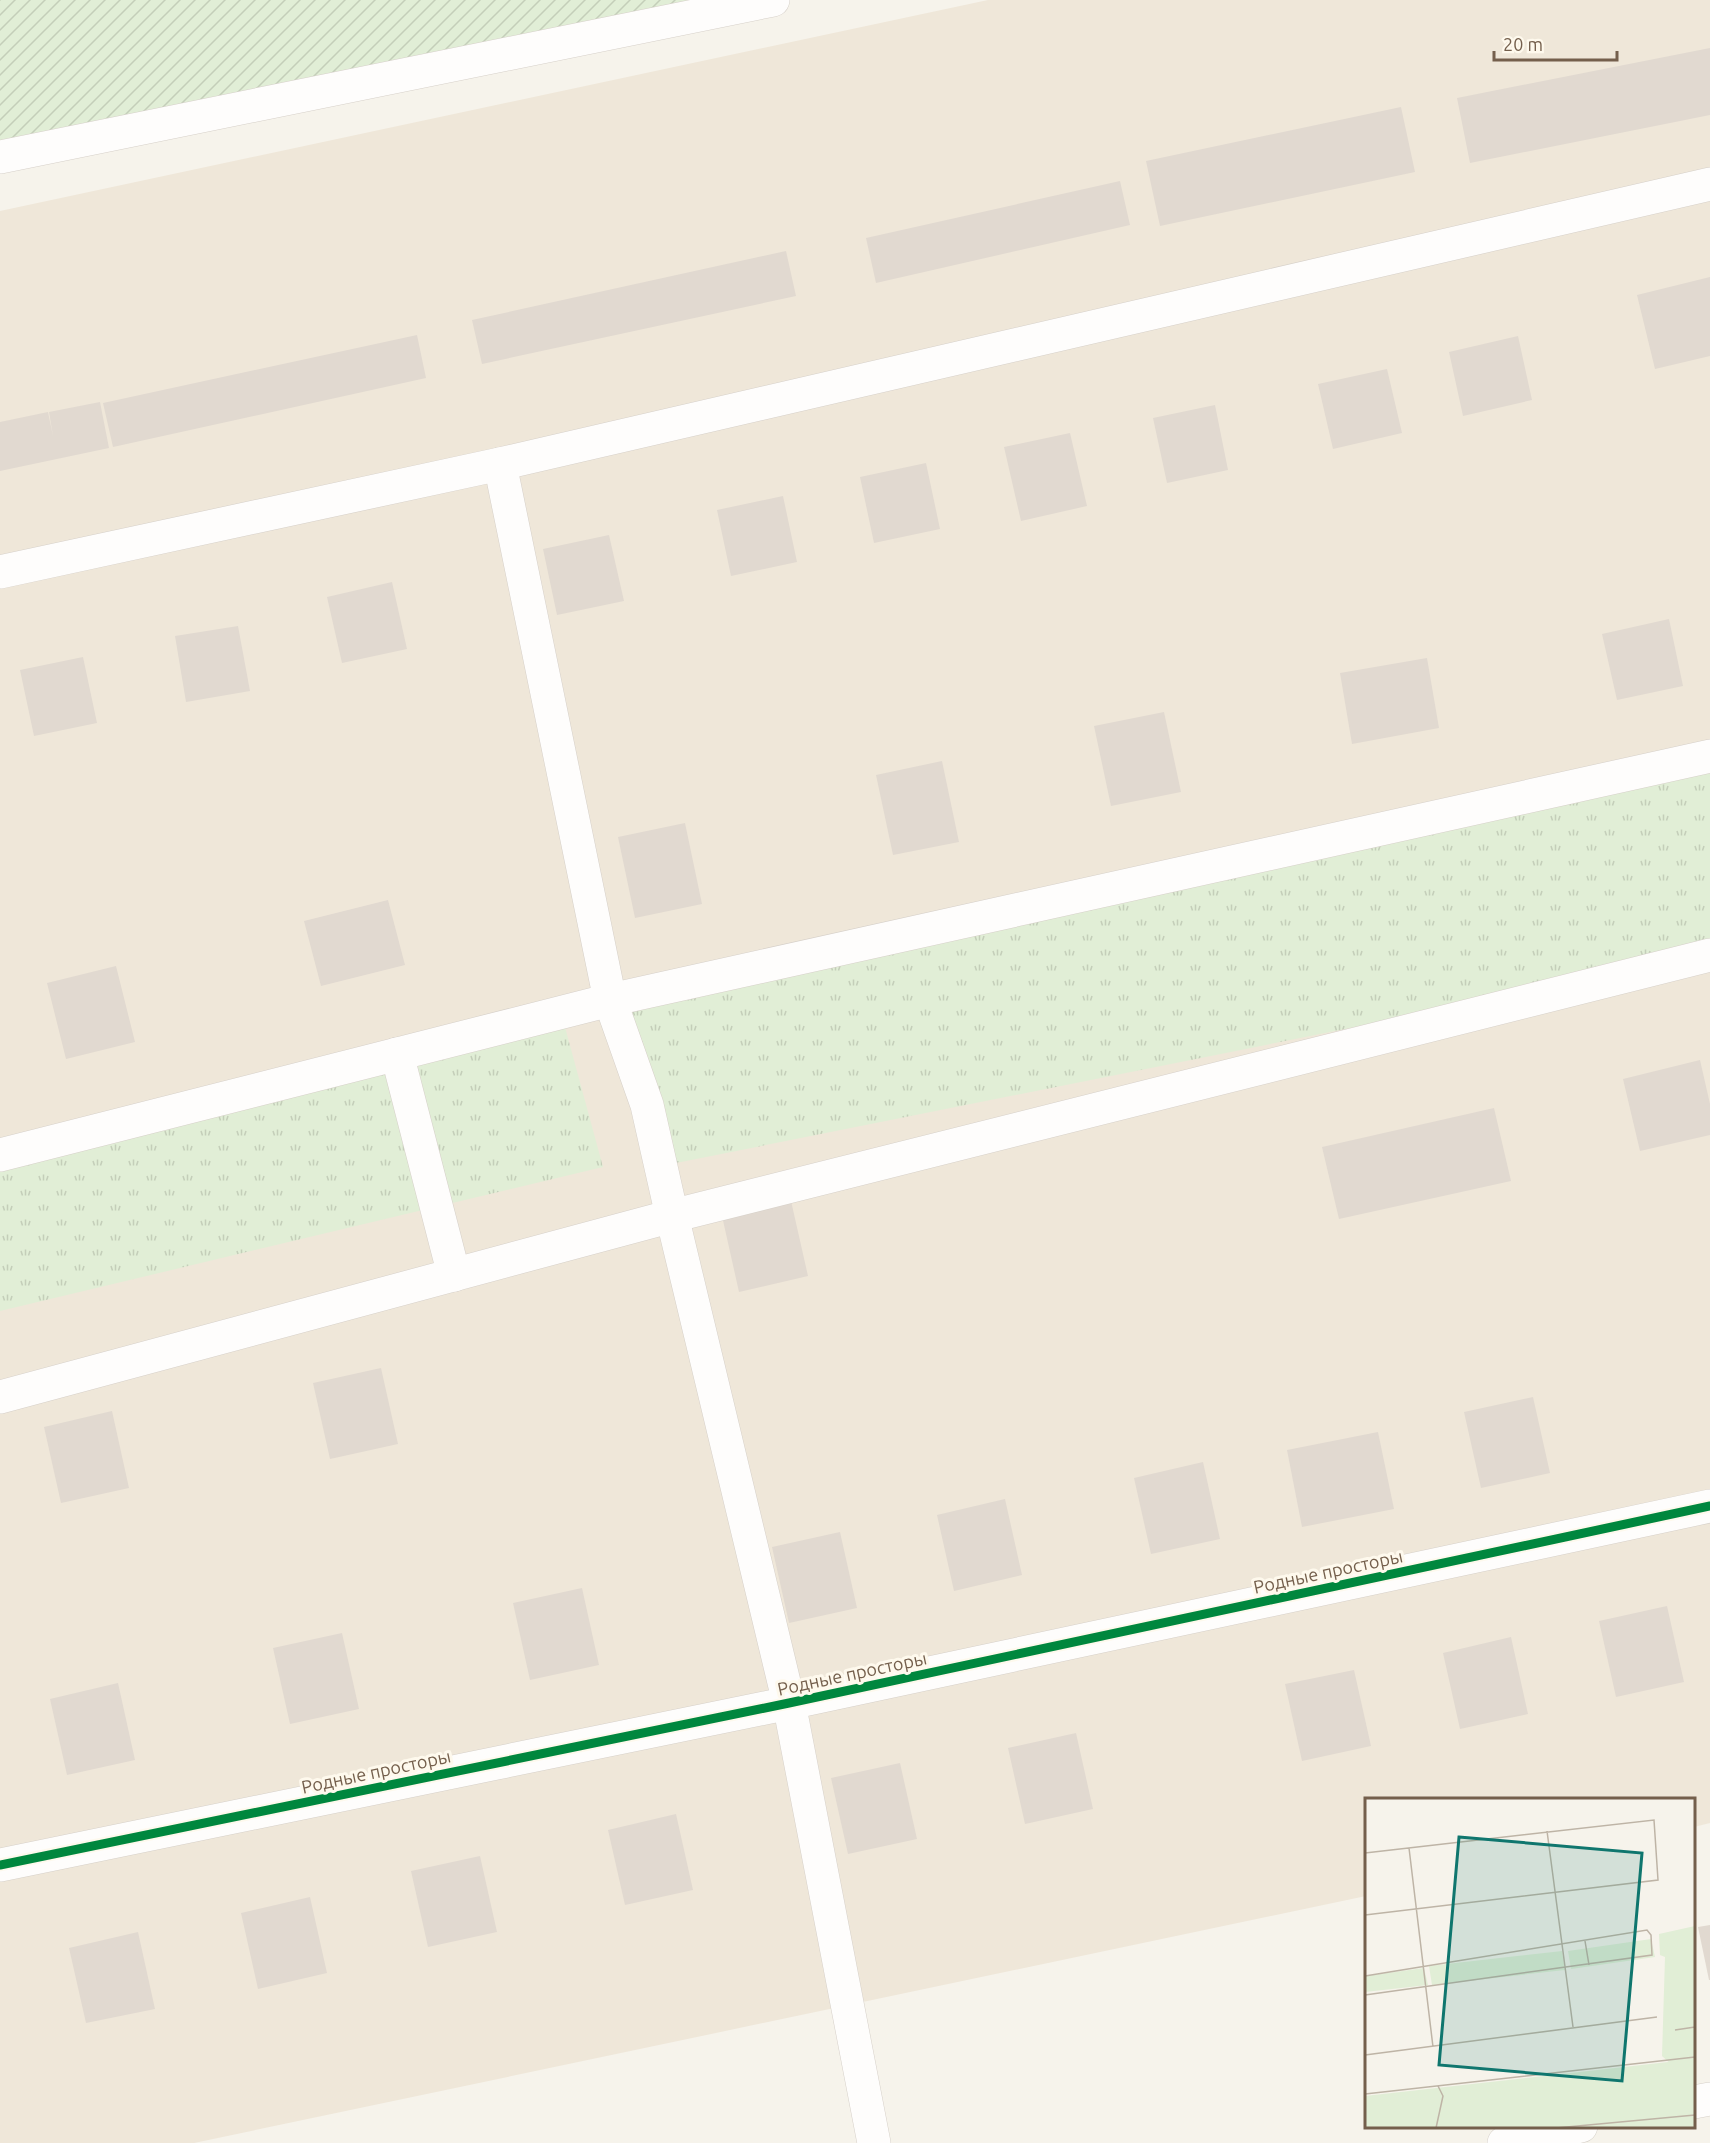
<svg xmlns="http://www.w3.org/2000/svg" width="1710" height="2143" font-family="Ubuntu,sans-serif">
<defs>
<pattern id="park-tufts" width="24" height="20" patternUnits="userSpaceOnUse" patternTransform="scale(1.5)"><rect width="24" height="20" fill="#e1eed6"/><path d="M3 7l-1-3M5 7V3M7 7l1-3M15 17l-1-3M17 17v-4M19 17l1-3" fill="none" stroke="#c4ceb9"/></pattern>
<pattern id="garden-furrows" width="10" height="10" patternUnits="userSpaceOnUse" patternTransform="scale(1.5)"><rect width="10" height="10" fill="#e1eed6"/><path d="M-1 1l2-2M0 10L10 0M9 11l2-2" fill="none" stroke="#c4ceb9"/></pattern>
</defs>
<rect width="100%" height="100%" fill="#f6f3eb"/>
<path fill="#efe7d9" d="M988,0H1710V1823L1694,1827V1800H1366V1896L194,2143H0V211Z"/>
<g fill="url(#park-tufts)">
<path d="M1710,773V956L661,1166L617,992Z"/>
<path d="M559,1005L603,1167L0,1311V1138Z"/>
</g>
<path fill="url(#garden-furrows)" d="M0,0H702L0,143Z"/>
<g fill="#e1d9d0">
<path d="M1710,48V115L1470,163L1457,98Z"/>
<path d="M1401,107L1415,172L1160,226L1146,161Z"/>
<path d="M1120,181L1130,225L876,283L866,238Z"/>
<path d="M786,251L796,296L482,364L472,320Z"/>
<path d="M1710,277V356L1655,369L1637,295Z"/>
<path d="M417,335L426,378L113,447L103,403Z"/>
<path d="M1518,336L1532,400L1463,416L1449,352Z"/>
<path d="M1387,369L1402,433L1333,449L1318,384Z"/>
<path d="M100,402L109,448L0,471V422L48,412L53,436L49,412Z"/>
<path d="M1215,405L1228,470L1167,483L1153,418Z"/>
<path d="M1070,433L1087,506L1021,521L1004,447Z"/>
<path d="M926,463L940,529L874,543L860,477Z"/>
<path d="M783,496L797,562L731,576L717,510Z"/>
<path d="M609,535L624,601L557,615L543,549Z"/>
<path d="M392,582L407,649L342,663L327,597Z"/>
<path d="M1669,619L1683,686L1617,700L1602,634Z"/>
<path d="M238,626L250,691L186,702L175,636Z"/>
<path d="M83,657L97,723L34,736L20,670Z"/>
<path d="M1427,658L1439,728L1352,744L1340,673Z"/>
<path d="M1164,712L1181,792L1111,806L1094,726Z"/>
<path d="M942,761L959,842L893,855L876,775Z"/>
<path d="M685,823L702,904L635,918L618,837Z"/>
<path d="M388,900L405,965L321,986L304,921Z"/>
<path d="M116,966L135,1042L66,1059L47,983Z"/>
<path d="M1700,1060L1710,1104V1135L1640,1151L1623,1079Z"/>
<path d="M1494,1108L1511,1181L1339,1219L1322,1147Z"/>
<path d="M789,1192L808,1276L739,1292L720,1207Z"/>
<path d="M381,1368L398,1444L330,1459L313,1383Z"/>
<path d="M1533,1397L1550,1473L1481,1488L1464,1412Z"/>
<path d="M112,1411L129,1488L61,1503L44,1427Z"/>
<path d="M1378,1432L1394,1509L1302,1527L1287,1450Z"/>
<path d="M1203,1462L1220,1539L1151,1554L1134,1478Z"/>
<path d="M1005,1499L1022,1575L954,1591L937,1515Z"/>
<path d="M840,1532L857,1608L789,1623L772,1547Z"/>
<path d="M582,1588L599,1665L530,1680L513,1603Z"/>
<path d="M1667,1606L1684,1682L1616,1697L1599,1621Z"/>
<path d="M342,1633L359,1709L290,1724L273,1648Z"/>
<path d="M1511,1637L1528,1714L1460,1729L1443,1653Z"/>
<path d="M1354,1670L1371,1746L1302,1761L1285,1684Z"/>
<path d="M118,1683L135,1760L67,1775L50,1699Z"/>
<path d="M1076,1733L1093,1809L1025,1824L1008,1748Z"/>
<path d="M900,1763L917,1839L848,1854L831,1778Z"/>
<path d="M676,1814L693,1890L625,1905L608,1830Z"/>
<path d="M480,1856L497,1932L428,1947L411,1871Z"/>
<path d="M310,1897L327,1973L258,1989L241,1913Z"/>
<path d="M1710,1925V1980H1709L1698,1927Z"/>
<path d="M138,1932L155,2009L86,2023L69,1948Z"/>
</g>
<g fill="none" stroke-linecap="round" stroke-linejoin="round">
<g stroke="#d6d0c9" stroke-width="34">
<g id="minor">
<path d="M0,157L773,0"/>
<path d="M500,464L610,1000L647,1105L672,1216L789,1703L874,2143"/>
<path d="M0,572L500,464L1710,184"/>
<path d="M397,1054L454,1275"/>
<path d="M0,1155L610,1000L1710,756"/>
<path d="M0,1397L672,1216L1710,955"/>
<path d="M0,1865L789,1703L1710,1506"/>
<path d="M1694,2102L1710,2099"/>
<path d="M1504,2143L1581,2126"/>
</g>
</g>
<use href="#minor" stroke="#fefdfc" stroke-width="33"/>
<g stroke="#fef9ed" stroke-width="13">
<path id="cycleway" d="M0,1865L789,1703L1710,1506"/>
</g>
<use href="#cycleway" stroke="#00873e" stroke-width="9"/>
</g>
<g text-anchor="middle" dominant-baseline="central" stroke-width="6" stroke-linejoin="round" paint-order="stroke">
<g font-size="18" fill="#745f4c" stroke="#fef9ed">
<text transform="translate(1328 1571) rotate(-12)">Родные просторы</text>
<text transform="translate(852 1673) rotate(-12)">Родные просторы</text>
<text transform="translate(376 1771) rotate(-12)">Родные просторы</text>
</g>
</g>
<g transform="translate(1365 1798)">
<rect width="330" height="330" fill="#f6f3eb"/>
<path d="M330,128V288L297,258L300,159L295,157L294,136Z" fill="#e1eed6"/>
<path d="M286,141L290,159L206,171L203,153ZM197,153L200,172L67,187L64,168ZM59,170L63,187L0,194V178Z" fill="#e1eed6"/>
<path d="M330,261V330H0V298Z" fill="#e1eed6"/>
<path fill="none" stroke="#beb4a6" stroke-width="1.5" d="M182,33L208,229M44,50L68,249M0,55L289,22L293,82L0,117M220,143L224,167M0,178L282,132L286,137L287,157L0,197M310,232L330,229M0,257L292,219M0,296L330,259M71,330L78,298L73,288M191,330L330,317"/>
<path fill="#0f766e" fill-opacity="0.15" stroke="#0f766e" stroke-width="3" d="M94,39L277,55L257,283L74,267Z"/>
<rect width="330" height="330" fill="none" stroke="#745f4c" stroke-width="3"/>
</g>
<path d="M1494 51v9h123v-9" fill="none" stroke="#745f4c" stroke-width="3"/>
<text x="1503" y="51" font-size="18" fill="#745f4c" stroke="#fef9ed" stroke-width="4.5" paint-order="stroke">20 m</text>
</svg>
